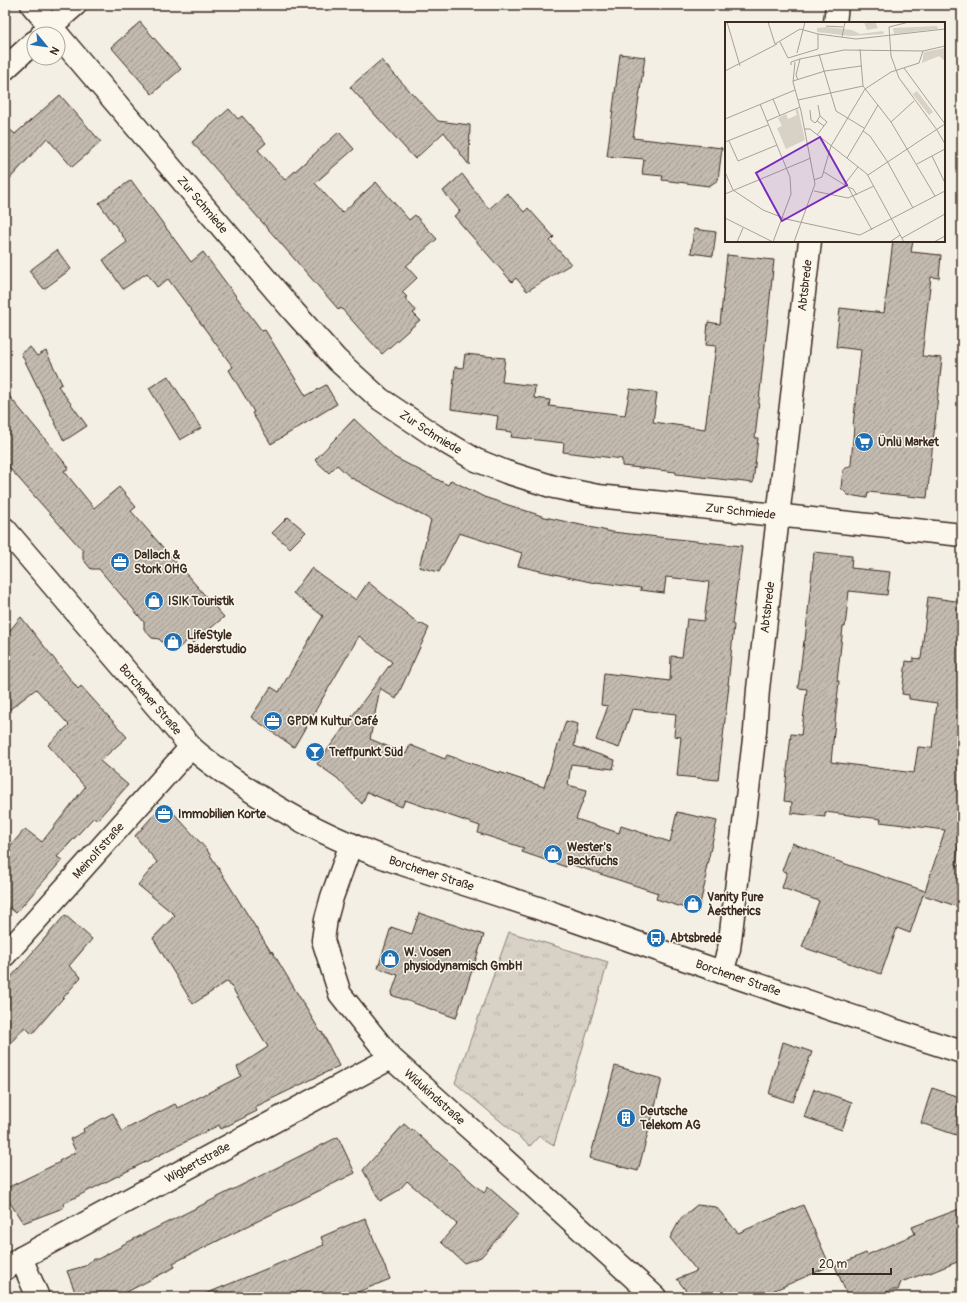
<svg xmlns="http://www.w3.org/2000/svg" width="967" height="1302" font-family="Pangolin,sans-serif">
<defs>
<pattern id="park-tufts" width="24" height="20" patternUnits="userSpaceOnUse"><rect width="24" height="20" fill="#d8d1c6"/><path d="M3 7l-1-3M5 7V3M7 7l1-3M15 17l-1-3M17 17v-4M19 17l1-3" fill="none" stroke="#bab4aa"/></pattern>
<pattern id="building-hatch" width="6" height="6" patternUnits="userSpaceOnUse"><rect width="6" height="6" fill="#c3bbb0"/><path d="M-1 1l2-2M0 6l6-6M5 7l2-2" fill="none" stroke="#a0988f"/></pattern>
</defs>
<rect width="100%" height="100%" fill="#f3efe4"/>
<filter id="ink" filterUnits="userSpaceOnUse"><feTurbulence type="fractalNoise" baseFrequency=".025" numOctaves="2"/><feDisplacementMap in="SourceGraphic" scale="8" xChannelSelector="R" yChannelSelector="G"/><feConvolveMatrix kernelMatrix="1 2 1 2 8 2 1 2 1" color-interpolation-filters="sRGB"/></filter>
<g filter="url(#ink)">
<path fill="url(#park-tufts)" stroke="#8a7e72" d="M509,932L608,962L554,1145L539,1136L530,1146L455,1083Z"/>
<g fill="url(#building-hatch)" stroke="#3b2a1e">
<path d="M140,22L181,69L152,94L111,47Z"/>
<path d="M620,54L645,57L633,138L722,148L718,180L709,186L662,180L663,176L642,174L644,159L607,156Z"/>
<path d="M381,60L438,121L470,125L469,165L444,132L415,159L350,87Z"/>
<path d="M60,95L101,142L72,167L47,138L5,184V125L15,134Z"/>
<path d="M229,109L238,119L242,116L266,143L258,150L285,180L339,132L354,149L315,183L342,213L376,182L409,220L415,215L437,239L406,266L417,278L402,292L407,297L405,298L416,311L413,313L420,320L382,354L341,308L339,310L192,142Z"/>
<path d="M462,174L489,209L507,193L524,212L528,208L554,237L550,241L571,264L527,291L516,278L512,282L454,216L460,211L443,191Z"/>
<path d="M131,180L191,262L203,252L262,331L265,330L306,396L326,385L337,404L271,444L252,413L254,412L229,370L233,367L168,279L157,287L147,273L123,289L103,260L127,242L99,203Z"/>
<path d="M694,229L716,232L713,256L691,253Z"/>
<path d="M893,241H913L911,252L941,255L939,278L931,277L922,356L942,358L927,498L868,492L867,498L848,495L841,488L843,470L851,465L854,426H853L861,350L836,347L840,308L884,313Z"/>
<path d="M57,250L71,269L44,289L29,271Z"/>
<path d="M727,255L774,260L755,438H758L753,483L676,474V472L622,466V459L563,452L564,443L511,437L512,432L496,430L498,416L451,409L455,367L463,368L465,354L505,358L502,382L535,386L534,398L550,400L549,406L625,415L630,389L657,393L653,422L705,429L716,346L706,345L708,322L720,324Z"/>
<path d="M30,347L37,356L46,351L62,384L58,386L87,426L64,441L21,353Z"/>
<path d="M168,376L201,428L180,440L149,388Z"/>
<path d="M5,391L69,468L64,471L94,508L119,487L136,507L131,511L224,617L193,643L189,639L173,653L159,639L152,638L144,629V622L99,569H91L83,559V551L5,463Z"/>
<path d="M354,419L394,457L448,485L451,480L484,497L545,517L612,532L742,546L732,624L734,625L728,685H729L718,780L677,776L681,737L674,736L676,714L632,709L619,748L596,740L608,706L601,705L604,673L670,681L671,656L682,657L687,619L704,621L709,582L666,577L664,593L640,590L641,588L596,582L595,583L518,566L522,553L459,533L439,572L419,567L431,520L350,477L337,465L329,473L315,460Z"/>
<path d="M288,517L306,532L290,548L272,533Z"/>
<path d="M814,552L852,556L851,568L890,572L887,595L849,591L845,627H843L837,681H839L831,762L914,773L918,747L932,748L937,703L909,699V695L902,694L906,661L913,662V658L921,659L928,597L962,602V815L956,865H962V908L923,895L910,933L897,928L881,974L802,947L819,901L782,888L787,872L782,871L792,843L834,859V860L925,891L945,830L880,822L881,819L825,812V817L791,813L792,802L784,801L791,734L801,735L807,689L798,688L804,641H805Z"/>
<path d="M311,568L356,600L368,582L419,624L420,623L429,628L396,699L380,688L370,739L406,754L410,745L445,759L447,755L499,773V772L544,787L566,721L578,724L574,746L615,760L613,769L571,764L568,785L587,790L576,819L619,833L621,826L670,842L677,812L717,821L705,874L707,875L698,912L656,899L658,893L567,863L566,867L522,852L524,848L478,833L480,826L405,800L402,807L367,792L362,804L337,778L317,764L392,662L359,636L294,747L251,717L271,687L279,692L323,616L293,593Z"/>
<path d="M21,617L78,689L81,686L127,737L100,761L128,785L97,820L94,817L57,857L62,860L16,913L5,904V852L25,829L42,842L85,787L48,745L69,725L36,689L5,713V636Z"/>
<path d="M159,809H170L207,850L271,952L272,951L321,1033L322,1032L339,1066L255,1107L257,1111L221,1129L219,1125L209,1130L64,1203L63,1208L23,1223L5,1195V1189L60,1162L59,1161L76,1152L70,1139L84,1132L83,1129L113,1113L122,1131L175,1104L178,1108L241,1076L237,1067L268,1047L228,981L193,1004L153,938L175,915L138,885L157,862L135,836Z"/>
<path d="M419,913L484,935L456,1018L391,995L398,975L378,968L391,927L412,934Z"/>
<path d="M65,915L92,939L69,966L81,977L32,1034L25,1027L5,1049V984Z"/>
<path d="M783,1042L812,1052L793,1102L769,1094Z"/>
<path d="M615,1066L662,1079L638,1171L590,1158Z"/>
<path d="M932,1088L962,1098V1137L921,1123Z"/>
<path d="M814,1089L852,1102L842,1130L804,1117Z"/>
<path d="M404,1124L411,1130L412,1129L484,1193L488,1187L519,1214L481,1257L464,1263L441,1242L457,1224L407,1181L399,1190L380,1201L363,1170Z"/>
<path d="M338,1137L355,1173L173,1263L175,1267L117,1297H77L67,1271L85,1266L93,1259H98L122,1246V1245Z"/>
<path d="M697,1205L716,1207L738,1233L803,1205L830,1266L759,1297H691L677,1279L697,1271L670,1238L681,1218Z"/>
<path d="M962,1208V1260L930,1273L929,1272L901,1282L898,1290H892L874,1297H848L835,1266L866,1253L867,1255L915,1234L912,1227Z"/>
<path d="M365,1218L390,1279L346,1297H198L324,1245L321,1237Z"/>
</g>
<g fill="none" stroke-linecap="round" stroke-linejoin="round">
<g stroke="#3b2a1e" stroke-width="25">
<g id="minor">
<path d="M32,5L57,34"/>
<path d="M835,23L837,5"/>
<path d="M42,34L75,5"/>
<path id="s1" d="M58,35L294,312L337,360L380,399L435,436L476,460L506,472L554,487L598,496L962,535"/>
<path d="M5,69L34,42"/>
<path id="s2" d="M351,844L332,897L326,919L323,940L340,994L391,1058L495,1151L655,1297"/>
<path id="s3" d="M5,955L191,747"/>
<path id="s4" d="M722,972L729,949L755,731L758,689L810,241"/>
<path d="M21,1258L38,1297"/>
<path id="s5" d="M5,1269L21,1258L391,1058"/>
</g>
</g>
<g stroke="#3b2a1e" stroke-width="25">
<g id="secondary">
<path id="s6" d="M5,529L191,747C208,763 226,774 245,787C290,817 339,842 391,860C446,879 502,895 558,915C692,962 826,1009 962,1052"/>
</g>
</g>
<use href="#minor" stroke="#fbf7ec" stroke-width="22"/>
<use href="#secondary" stroke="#fbf7ec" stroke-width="22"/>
</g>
</g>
<defs>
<g id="supermarket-disc" transform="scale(1)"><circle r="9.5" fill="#1f6fb2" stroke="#fbf7ec"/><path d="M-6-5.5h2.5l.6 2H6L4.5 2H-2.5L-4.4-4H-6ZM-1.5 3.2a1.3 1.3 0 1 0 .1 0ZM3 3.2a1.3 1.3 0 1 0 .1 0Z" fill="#fff"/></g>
<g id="office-disc" transform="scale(1)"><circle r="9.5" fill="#1f6fb2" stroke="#fbf7ec"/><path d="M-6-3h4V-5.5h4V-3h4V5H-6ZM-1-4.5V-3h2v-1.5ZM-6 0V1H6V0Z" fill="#fff"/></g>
<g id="shop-disc" transform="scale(1)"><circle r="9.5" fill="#1f6fb2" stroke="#fbf7ec"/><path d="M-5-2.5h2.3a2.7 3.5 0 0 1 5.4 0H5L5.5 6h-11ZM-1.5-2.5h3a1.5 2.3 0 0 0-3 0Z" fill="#fff"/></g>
<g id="bar-disc" transform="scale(1)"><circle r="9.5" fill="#1f6fb2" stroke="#fbf7ec"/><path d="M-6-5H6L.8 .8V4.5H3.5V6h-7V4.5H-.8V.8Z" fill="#fff"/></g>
<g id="bus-disc" transform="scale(1)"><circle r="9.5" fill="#1f6fb2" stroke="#fbf7ec"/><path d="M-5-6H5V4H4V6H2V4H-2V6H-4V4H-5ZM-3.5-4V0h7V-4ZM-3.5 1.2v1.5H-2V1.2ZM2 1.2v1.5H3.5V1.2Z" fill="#fff"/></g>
<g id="building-disc" transform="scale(1)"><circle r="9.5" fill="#1f6fb2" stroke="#fbf7ec"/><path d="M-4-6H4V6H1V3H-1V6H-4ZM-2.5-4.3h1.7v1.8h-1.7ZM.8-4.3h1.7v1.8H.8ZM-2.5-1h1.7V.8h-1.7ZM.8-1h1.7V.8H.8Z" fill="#fff"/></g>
</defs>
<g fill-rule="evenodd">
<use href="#supermarket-disc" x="864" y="442"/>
<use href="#office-disc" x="120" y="562"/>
<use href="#shop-disc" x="154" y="601"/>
<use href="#shop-disc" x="173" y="642"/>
<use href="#office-disc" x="273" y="721"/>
<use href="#bar-disc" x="315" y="752"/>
<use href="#office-disc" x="164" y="814"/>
<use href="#shop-disc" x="553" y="854"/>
<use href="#shop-disc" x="693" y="904"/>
<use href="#bus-disc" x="656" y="938"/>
<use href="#shop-disc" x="390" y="959"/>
<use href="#building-disc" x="626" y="1118"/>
</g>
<g text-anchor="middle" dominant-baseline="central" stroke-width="3" stroke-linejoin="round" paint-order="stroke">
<g font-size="12" fill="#3b2a1e" stroke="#fbf7ec">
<text stroke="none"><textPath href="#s1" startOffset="223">Zur Schmiede</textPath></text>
<text stroke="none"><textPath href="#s4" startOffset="692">Abtsbrede</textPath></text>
<text stroke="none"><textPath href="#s1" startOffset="547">Zur Schmiede</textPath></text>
<text stroke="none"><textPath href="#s1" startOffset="871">Zur Schmiede</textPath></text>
<text stroke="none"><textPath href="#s4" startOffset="368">Abtsbrede</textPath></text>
<text stroke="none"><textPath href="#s6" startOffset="224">Borchener Straße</textPath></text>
<text stroke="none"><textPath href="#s3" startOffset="140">Meinolfstraße</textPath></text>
<text stroke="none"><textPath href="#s6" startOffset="560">Borchener Straße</textPath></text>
<text stroke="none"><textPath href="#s6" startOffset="884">Borchener Straße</textPath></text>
<text stroke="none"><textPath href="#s2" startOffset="297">Widukindstraße</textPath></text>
<text stroke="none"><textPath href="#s5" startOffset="220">Wigbertstraße</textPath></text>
</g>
<g font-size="12" font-weight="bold" fill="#3b2a1e" stroke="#fbf7ec" text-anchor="start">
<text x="878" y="442">Ünlü Market</text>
<text x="134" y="555">Dallach &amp;<tspan x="134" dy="14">Stork OHG</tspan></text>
<text x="168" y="601">ISIK Touristik</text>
<text x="187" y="635">LifeStyle<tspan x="187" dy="14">Bäderstudio</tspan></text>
<text x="287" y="721">GPDM Kultur Café</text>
<text x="329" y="752">Treffpunkt Süd</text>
<text x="178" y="814">Immobilien Korte</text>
<text x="567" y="847">Wester's<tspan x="567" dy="14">Backfuchs</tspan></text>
<text x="707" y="897">Vanity Pure<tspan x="707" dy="14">Àestherics</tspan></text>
<text x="670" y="938">Abtsbrede</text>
<text x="404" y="952">W. Vosen<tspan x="404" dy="14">physiodynamisch GmbH</tspan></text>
<text x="640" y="1111">Deutsche<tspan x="640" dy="14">Telekom AG</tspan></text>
</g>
</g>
<g transform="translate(725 22)">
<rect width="220" height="220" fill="#f3efe4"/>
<path d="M139,0H150L153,6L142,8ZM212,4L213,7L169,12L168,6ZM102,5L127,8L135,12L158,9L159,12L125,14L92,10V6ZM220,26V39L214,34L197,41L199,30ZM174,55L188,72L192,69L208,90L204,93ZM73,87L80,118L61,127L52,106L57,104L53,96L61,92L63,97L72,93L70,88Z" fill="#d8d1c6"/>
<path fill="none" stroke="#a9a095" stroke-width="1" d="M2,0L15,44M43,0L50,22M184,0L164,5L166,34L174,56L212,108L220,122M101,4L118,5M117,15L120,0M55,20L63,36L93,27V12M50,22L75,7L93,12L131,17L220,7M135,27L138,64L166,100L210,174M72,31L80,0M94,32L111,89L139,106M66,43V40L75,37L119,28L198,29L220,24M179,46L220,102M0,49L52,22M73,58L71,53L75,37M68,59L100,49L136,44M48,77L55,94M73,78L138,64M153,83L138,109L145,114L162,139L188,186M85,88L86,98L90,101L92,99M95,94L92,99L99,104M0,97L70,68M42,99L75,85M166,100L189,79M80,107H85L142,152L179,220M92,113L102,100L95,94L93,83M4,119L13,139L52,123M0,120L43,103M207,134L220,161M122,136L138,109M192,142L220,127M0,150L8,168L38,188L61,197L135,213L220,169M99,150L123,165L147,208M143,153L220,102M89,158L97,155L106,124L140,67L166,50L194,41L198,29M119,163L133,145M123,165L128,167L132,173M89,169L123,176L149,164M0,172L86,136M0,196L48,220L66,172L65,155L35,82M177,216L220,192M12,220L18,206M69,220L90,162L76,89L68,60L70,40M165,220L175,213M209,220L220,214"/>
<path fill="#7b2cbf" fill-opacity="0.15" stroke="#7b2cbf" stroke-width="2" d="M95,115L122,163L57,199L31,151Z"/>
<rect width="220" height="220" fill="none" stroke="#3b2a1e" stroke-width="2"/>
</g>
<rect width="967" height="1302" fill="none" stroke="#fbf7ec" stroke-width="20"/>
<rect x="10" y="10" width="947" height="1282" fill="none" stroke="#3b2a1e" stroke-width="1.5" filter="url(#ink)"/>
<g transform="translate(46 46) rotate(119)"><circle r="19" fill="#fbf7ec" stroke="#aea59a"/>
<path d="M0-3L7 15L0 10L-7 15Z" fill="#1f6fb2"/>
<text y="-6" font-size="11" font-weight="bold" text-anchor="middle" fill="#3b2a1e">N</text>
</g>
<path d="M813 1268v6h78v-6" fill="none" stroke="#3b2a1e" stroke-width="2"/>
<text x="819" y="1268" font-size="12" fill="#3b2a1e" stroke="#fbf7ec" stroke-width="3" paint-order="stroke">20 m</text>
</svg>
